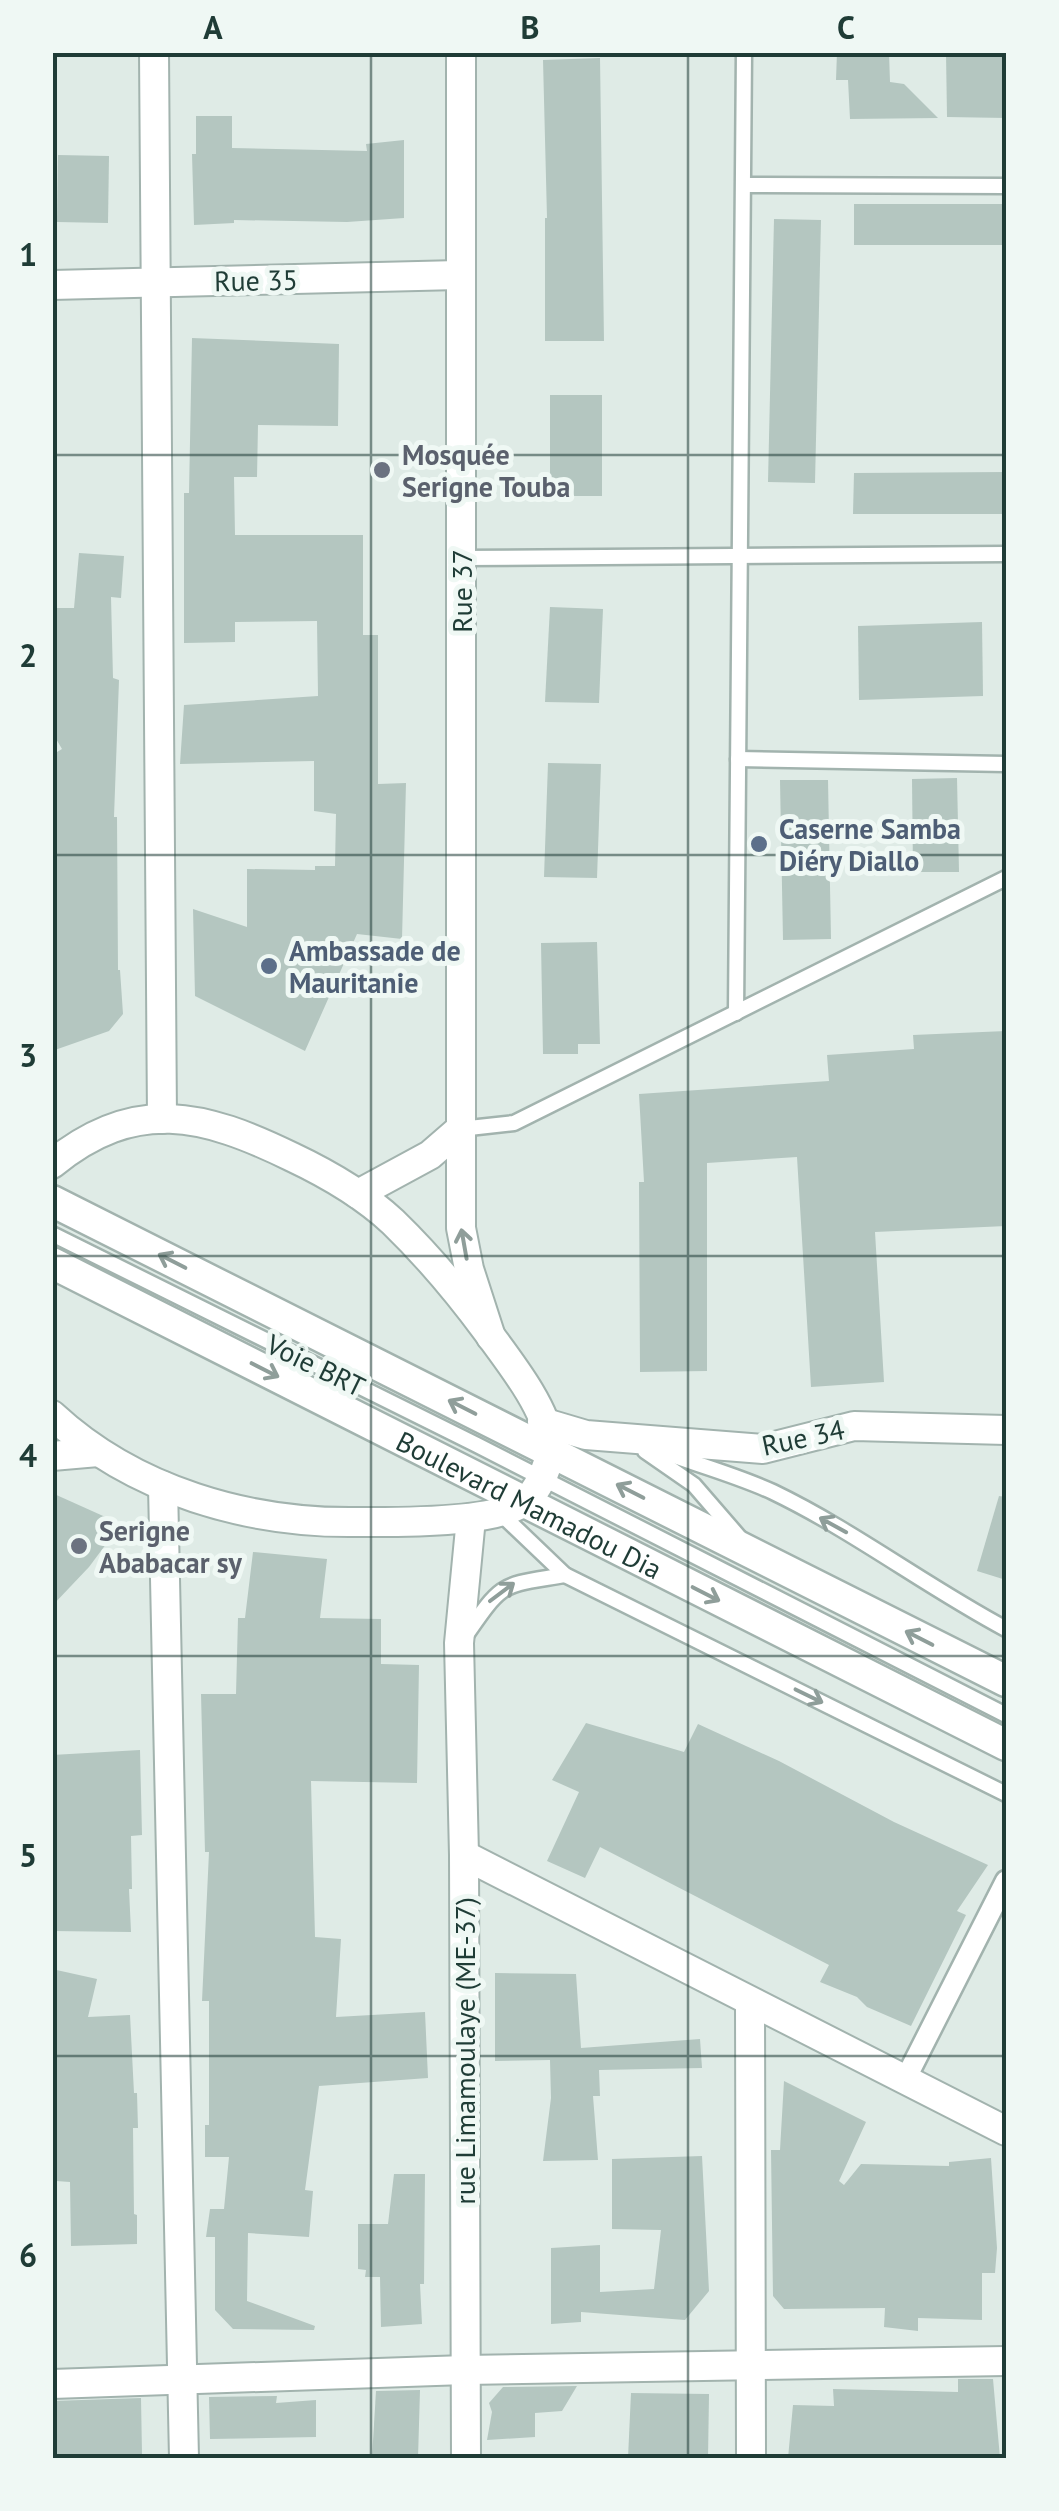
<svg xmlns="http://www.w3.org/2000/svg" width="1059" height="2511" font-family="'PT Sans',sans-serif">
<rect width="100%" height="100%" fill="#dfebe6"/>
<g fill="#b4c6c0">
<path d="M837,52H889L890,82L904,84L938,118L850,119L848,80H836Z"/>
<path d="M946,52H1006V118L947,117Z"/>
<path d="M600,58L604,341H545V218H547L543,60Z"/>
<path d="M196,116H232V148L367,151L366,144L404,140V218L347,222L234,220V223L194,225L192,154H196Z"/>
<path d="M58,155L109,156L108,223L57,222Z"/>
<rect x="854" y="204" width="152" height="41"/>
<path d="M774,219L821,220L815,483L768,482Z"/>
<path d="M192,338L339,344L338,426L258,425L257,477H234L235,535H363V635H378V784L406,783L402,939L357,934L305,1051L195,996L193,909L247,927V869L315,870V866H335L336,814L314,811V761L180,764L184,705L318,696L317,621L235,622V642L184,643V493H189Z"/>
<rect x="550" y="395" width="52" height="101"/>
<path d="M1006,472V514H853L854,473Z"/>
<path d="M79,553L124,556L121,598L111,597L113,678L119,680L114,817H117L118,970H120L123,1014L109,1031L52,1051V856L57,799L52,798V755L62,749L52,732V608H74Z"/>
<path d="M550,607L603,609L599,703L545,702Z"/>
<path d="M982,622L983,696L859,700L858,626Z"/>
<path d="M548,763L601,764L597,878L544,877Z"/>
<path d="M957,778L959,872H913L912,779Z"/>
<path d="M780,780H828L831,939L783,940Z"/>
<path d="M597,942L600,1044H578V1054H543L541,943Z"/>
<path d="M1006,1031V1226L875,1232L884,1382L811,1387L797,1157L707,1163V1371L640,1372L639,1182H644L639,1094L829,1081L827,1055L914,1049L913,1035Z"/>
<path d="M52,1493L121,1524L89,1567L52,1606Z"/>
<path d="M999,1496L1006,1497V1580L977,1571Z"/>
<path d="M253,1552L327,1559L320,1618L381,1619V1664L419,1665L417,1783L311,1781L315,1937L341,1939L336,2017L425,2012L428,2078L319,2086L305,2190L313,2191L309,2237L248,2233L247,2301L315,2326L314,2330L233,2329L215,2310V2237H206L210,2209H224L229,2157H205V2125H209V2001H202L209,1852H205L201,1694H236L238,1618H245Z"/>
<path d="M586,1723L684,1752L698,1724L779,1761L894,1822L988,1865L957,1911L966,1915L911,2026L867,2007L857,1997L820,1982L829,1965L600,1847L585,1878L547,1861L579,1792L552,1780Z"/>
<path d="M140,1750L142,1835L131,1836L132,1889H129L131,1932L52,1931V1755Z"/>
<path d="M52,1969L97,1979L88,2017L130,2015L134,2093H137L138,2128H133L134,2214L137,2215V2244L71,2246L70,2182L56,2181V2149H52Z"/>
<path d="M495,1973L576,1974L581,2048L700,2039L702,2068L599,2070L600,2096H593L598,2160L543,2161L551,2098L550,2060L495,2061Z"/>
<path d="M784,2081L866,2122L839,2181L844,2185L861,2164L949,2166V2162L991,2158L997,2248L995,2273H982V2320L918,2318V2331L884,2327L885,2308L784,2309L773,2296L771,2150H780Z"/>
<path d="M702,2156L709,2291L685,2320L581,2312V2322L551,2324V2248L600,2245V2292L654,2289L661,2230L612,2229V2159Z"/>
<path d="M394,2174H425L424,2284H420L422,2324L381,2327L380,2277H365L366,2270L358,2269V2224H388Z"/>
<path d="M958,2379H993L1000,2458H788L793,2405L834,2406L833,2389L958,2392Z"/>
<path d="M577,2386L562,2411L535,2413V2437L487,2440L492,2412L489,2403L503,2387Z"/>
<path d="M420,2390L418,2458H372L376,2391Z"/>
<path d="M631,2393L709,2394L708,2458H628Z"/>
<path d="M277,2396L276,2403L316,2400V2437L210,2439L209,2397Z"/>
<path d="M141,2398L142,2454H136V2458H52V2401Z"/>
</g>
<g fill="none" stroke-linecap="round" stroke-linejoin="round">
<g stroke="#a2b3ae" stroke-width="19">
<g id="service">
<path d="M744,185L1006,186"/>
<path d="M461,558L1006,554"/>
<path d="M738,759L1006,764"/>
<path d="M736,1013L744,52"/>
<path d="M460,1129L514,1123L1006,878"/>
<path d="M52,1234L477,1445L1006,1715"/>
<path d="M657,1450C695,1464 736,1475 773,1492C854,1531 927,1587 1006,1629"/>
<path d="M645,1451L694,1485L739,1537"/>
<path d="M499,1512L565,1575L1006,1794"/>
<path d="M466,1635C504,1580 501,1586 565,1575"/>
</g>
</g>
<g stroke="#a2b3ae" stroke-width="25">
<path id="pedestrian" d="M906,2078L1006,1881"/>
</g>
<g stroke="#a2b3ae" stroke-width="32">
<g id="minor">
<path d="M154,52L162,1119"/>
<path d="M461,52V1228L469,1269L491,1337"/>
<path d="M52,285L459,275"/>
<path d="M52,1164C135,1096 204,1114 292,1157C328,1174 363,1194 393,1222C427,1255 459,1293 487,1331C508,1360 546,1407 550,1443C552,1461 540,1485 529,1498C505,1524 395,1522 359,1522C249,1524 134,1491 52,1415"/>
<path d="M358,1194L430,1155L460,1129"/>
<path d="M542,1422L586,1435L763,1449L854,1426L1006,1430"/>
<path d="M52,1456L98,1452"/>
<path d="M163,1486L184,2458"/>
<path d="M464,1855L1006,2131"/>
<path d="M750,2003L751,2458"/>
<path d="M52,2384L465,2370L1006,2361"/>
<path d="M466,2458L464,1855L459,1643L471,1518"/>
</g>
</g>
<g stroke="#a2b3ae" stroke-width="35">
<g id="tertiary">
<path d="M52,1201L1006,1681"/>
<path id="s1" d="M52,1263L1006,1745"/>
</g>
</g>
<use href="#service" stroke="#fff" stroke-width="14"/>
<use href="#pedestrian" stroke="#fff" stroke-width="20"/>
<use href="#minor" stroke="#fff" stroke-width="28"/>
<use href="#tertiary" stroke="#fff" stroke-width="30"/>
</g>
<defs><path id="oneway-shaft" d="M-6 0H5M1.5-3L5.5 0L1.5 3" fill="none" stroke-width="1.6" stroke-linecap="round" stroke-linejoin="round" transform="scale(2.5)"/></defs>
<g stroke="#8f9e9a">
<use href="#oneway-shaft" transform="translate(464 1244) rotate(-100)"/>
<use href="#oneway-shaft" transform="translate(172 1261) rotate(-153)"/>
<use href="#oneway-shaft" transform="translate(265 1370) rotate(27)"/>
<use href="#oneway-shaft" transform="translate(462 1407) rotate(-153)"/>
<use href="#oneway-shaft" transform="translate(630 1491) rotate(-153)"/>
<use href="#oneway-shaft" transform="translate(833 1525) rotate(-151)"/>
<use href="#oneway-shaft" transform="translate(502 1592) rotate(-37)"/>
<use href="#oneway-shaft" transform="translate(706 1594) rotate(27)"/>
<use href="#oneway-shaft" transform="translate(919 1638) rotate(-153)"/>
<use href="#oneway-shaft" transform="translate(809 1696) rotate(26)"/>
</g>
<path fill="none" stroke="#1f3c36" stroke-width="2.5" stroke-opacity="0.55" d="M371,52V2458M688,52V2458M52,455H1006M52,855H1006M52,1256H1006M52,1656H1006M52,2056H1006"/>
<g fill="#6b7280" stroke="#eff8f4" stroke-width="4">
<circle cx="382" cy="470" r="10"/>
<circle cx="79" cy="1546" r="10"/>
</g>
<g fill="#5c6f8a" stroke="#eff8f4" stroke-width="4">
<circle cx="759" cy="844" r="10"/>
<circle cx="269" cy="966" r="10"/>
</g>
<g text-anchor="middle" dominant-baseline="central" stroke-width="10" stroke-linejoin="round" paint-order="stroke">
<g font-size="28" fill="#1f3c36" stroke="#eff8f4">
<text transform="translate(256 280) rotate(-1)">Rue 35</text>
<text transform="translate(461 591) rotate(-90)">Rue 37</text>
<text transform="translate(316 1365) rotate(26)">Voie BRT</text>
<text transform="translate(803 1437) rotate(-12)">Rue 34</text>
<text stroke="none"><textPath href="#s1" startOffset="535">Boulevard Mamadou Dia</textPath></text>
<text transform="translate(464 2051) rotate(-90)">rue Limamoulaye (ME-37)</text>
</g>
<g font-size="28" font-weight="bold" fill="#5b616d" stroke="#eff8f4" text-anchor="start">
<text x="402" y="454">Mosquée<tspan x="402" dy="32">Serigne Touba</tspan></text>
<text x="99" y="1530">Serigne<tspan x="99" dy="32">Ababacar sy</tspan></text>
</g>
<g font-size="28" font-weight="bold" fill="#4e5e75" stroke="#eff8f4" text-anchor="start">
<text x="779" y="828">Caserne Samba<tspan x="779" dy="32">Diéry Diallo</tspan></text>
<text x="289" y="950">Ambassade de<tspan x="289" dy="32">Mauritanie</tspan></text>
</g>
</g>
<rect width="1059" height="2511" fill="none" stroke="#eff8f4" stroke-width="110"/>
<rect x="55" y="55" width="949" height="2401" fill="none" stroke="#1f3c36" stroke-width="4"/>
<g font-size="32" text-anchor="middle" font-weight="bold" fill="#1f3c36">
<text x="213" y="39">A</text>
<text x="530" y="39">B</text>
<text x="846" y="39">C</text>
<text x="28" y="266">1</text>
<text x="28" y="667">2</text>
<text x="28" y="1067">3</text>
<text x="28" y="1467">4</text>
<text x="28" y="1867">5</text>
<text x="28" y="2267">6</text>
</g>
</svg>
